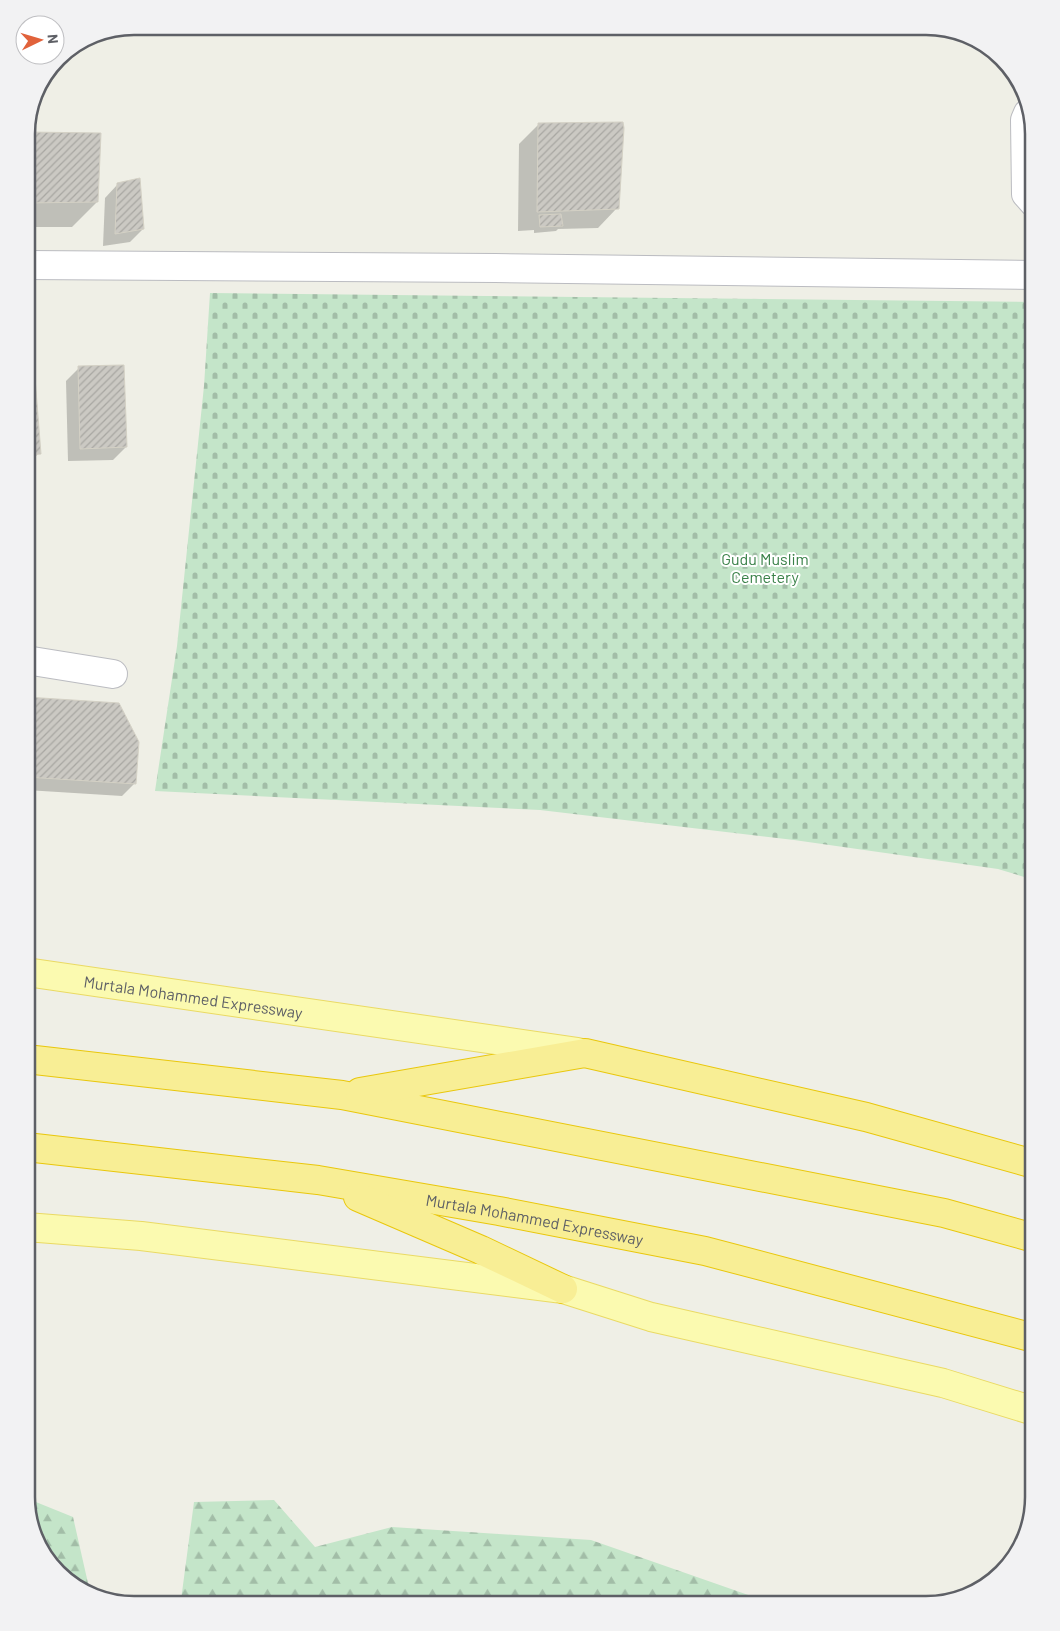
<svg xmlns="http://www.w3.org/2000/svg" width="1060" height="1631" font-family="Barlow,sans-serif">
<defs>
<pattern id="forest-firs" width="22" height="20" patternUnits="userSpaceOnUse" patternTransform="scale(1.25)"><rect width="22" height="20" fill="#c4e5c9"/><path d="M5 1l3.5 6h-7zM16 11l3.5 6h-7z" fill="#a2bda7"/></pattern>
<pattern id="cemetery-stones" width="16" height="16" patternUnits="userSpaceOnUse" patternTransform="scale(1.25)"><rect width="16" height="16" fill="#c4e5c9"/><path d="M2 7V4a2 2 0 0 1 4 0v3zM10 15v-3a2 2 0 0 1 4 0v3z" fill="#a2bda7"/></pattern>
<pattern id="building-hatch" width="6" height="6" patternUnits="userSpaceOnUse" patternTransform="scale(1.25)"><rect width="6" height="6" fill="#cbc9c3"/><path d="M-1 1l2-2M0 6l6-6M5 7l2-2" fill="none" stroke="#a8a7a2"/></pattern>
</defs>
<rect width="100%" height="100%" fill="#efefe6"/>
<g fill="url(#forest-firs)">
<path d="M26,1498L73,1517L90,1592L74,1587L41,1551Z"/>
<path d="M274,1500L315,1547L392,1527L591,1540L771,1603L772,1605H134L181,1600L194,1502Z"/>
</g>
<path fill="url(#cemetery-stones)" d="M210,293L1034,302V880L998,869L794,840L540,810L155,791L177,646L204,386Z"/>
<g fill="#0003">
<path d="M538,125L617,208L598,228L558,229L556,231L534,233V230L518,231L519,144Z"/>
<path d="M26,134L97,202L72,227H26Z"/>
<path d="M118,184L143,229L130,242L103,246L105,198Z"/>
<path d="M79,368L126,447L113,460L68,461L66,381Z"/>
<path d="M26,380L39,453L26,466Z"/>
<path d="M26,699L135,783L122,796L26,790Z"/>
</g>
<g fill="url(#building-hatch)" stroke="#d4d1c5">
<path d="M623,122L624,128L619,209L537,212L538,123Z"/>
<path d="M26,132L101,133L98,202L26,203Z"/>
<path d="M140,178L144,229L115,234L117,183Z"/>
<path d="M561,214L563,226L540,227L539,215Z"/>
<path d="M124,365L127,447L80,449L78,366Z"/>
<path d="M35,378L41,454L26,455V379Z"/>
<path d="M26,697L119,703L139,742L136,784L26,777Z"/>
</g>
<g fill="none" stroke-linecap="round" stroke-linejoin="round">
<g stroke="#bbbcc1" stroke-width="30">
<g id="minor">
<path d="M1028,113L1025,120L1026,194L1034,203"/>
<path d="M26,265L495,268L1034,275"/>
<path d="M26,660L113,674"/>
</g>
</g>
<g stroke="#eada64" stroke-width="30">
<g id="major">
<path id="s1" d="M26,972L578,1052"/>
<path d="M26,1227L141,1236L563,1289L651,1317L943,1383L1034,1411"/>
</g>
</g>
<g stroke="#e9c70c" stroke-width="30">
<g id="highway">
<path d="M26,1059L342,1095L944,1213L1034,1238"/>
<path d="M360,1092L585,1053L866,1117L1034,1164"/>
<path id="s2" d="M26,1147L318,1180L499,1211L705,1251L1034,1338"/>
<path d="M358,1197L481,1250L563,1289"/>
</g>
</g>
<use href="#minor" stroke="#fff" stroke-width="28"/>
<use href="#major" stroke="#fbfab0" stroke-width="28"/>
<use href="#highway" stroke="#f8ee95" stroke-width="28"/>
</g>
<g text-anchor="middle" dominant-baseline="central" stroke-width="4" stroke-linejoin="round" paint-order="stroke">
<g font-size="16" fill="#398148" stroke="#fff">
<text x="765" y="558">Gudu Muslim<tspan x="765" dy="18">Cemetery</tspan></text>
</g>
<g font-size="16" fill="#5e6066" stroke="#fff">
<text stroke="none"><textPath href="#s1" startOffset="169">Murtala Mohammed Expressway</textPath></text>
<text stroke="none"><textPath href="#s2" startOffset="514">Murtala Mohammed Expressway</textPath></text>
</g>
</g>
<path d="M0 0H1060V1631H0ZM134 35H926A99 99 0 0 1 1025 134V1497A99 99 0 0 1 926 1596H134A99 99 0 0 1 35 1497V134A99 99 0 0 1 134 35Z" fill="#f2f2f3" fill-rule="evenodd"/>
<path fill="none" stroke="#5e6066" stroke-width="2.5" d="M134 35H926A99 99 0 0 1 1025 134V1497A99 99 0 0 1 926 1596H134A99 99 0 0 1 35 1497V134A99 99 0 0 1 134 35Z"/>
<g transform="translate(40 40) rotate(85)"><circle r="24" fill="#ffffff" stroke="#bfbfc2"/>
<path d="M0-4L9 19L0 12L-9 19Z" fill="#e1623b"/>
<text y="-8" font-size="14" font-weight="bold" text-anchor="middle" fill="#5e6066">N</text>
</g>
</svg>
